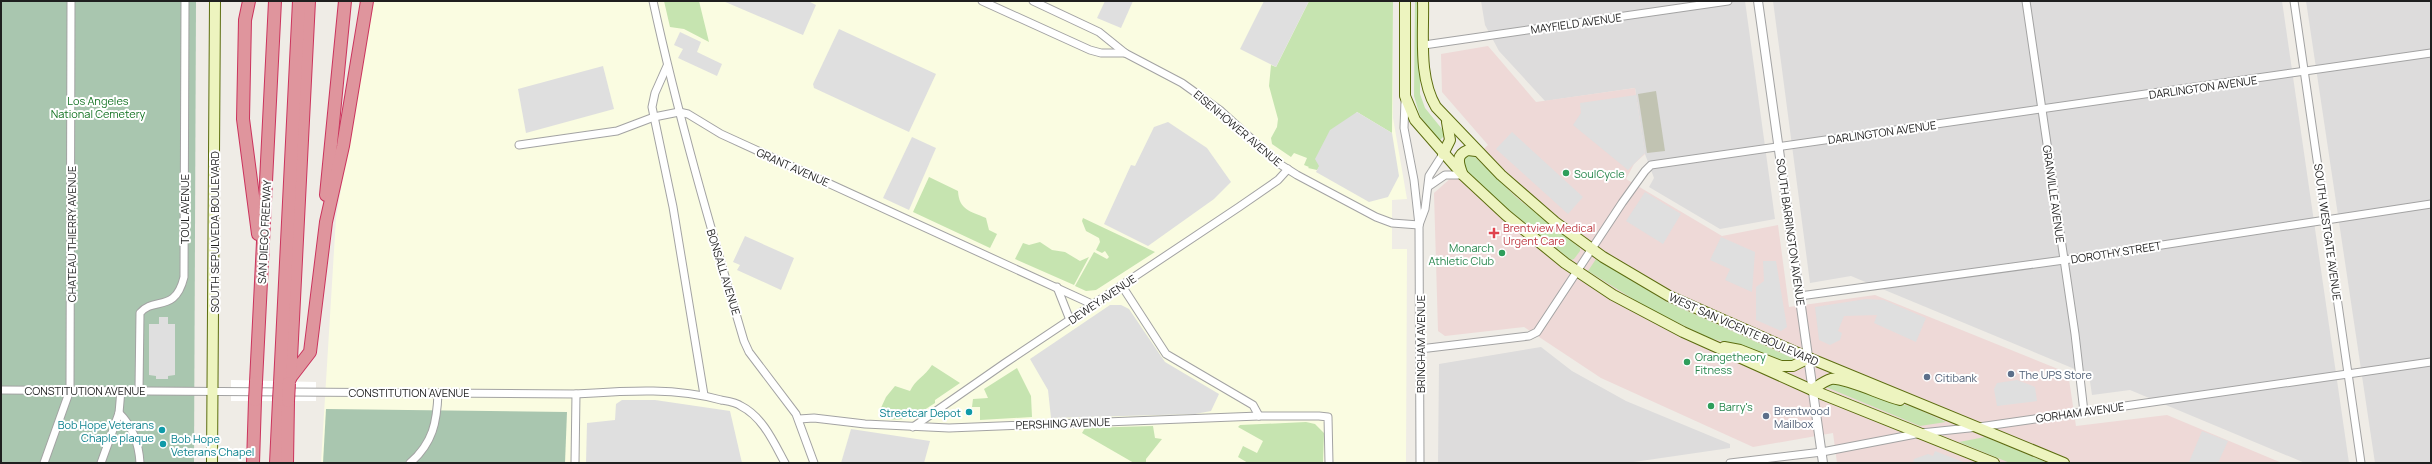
<svg xmlns="http://www.w3.org/2000/svg" width="2432" height="464" font-family="Manrope,sans-serif">
<rect width="100%" height="100%" fill="#efece6"/>
<g fill="#dddcdc">
<path d="M1481,1H1745L1775,219L1720,229L1649,187L1654,178L1645,154L1635,88L1545,101L1499,51L1485,25Z"/>
<path d="M1773,1H2282L2349,463H2305L2130,390L2092,395L2089,375L1851,276L1810,283Z"/>
<path d="M2306,1H2431V463H2375Z"/>
<path d="M1541,347L1572,371L1626,401L1730,444V448L1627,463H1438L1439,364Z"/>
</g>
<path fill="#eed9d7" d="M1488,46L1536,102L1635,88L1645,154L1634,164L1626,179L1722,236L1778,225L1789,307L1875,295L2068,373L2076,426L2167,415L2282,463H1837L1833,433L1753,447L1601,378L1524,327L1445,336L1438,331L1434,193L1488,145L1442,92L1441,54Z"/>
<path fill="#fafce1" d="M374,1H1393V118L1407,199L1392,200V249H1407L1406,463H321L336,218Z"/>
<path fill="#c1c3b2" d="M1656,91L1665,151L1647,153L1638,94Z"/>
<g fill="#c6e4b0">
<path d="M664,1H699L709,42L684,29L670,27Z"/>
<path d="M1309,1H1393L1392,133L1357,112L1317,170L1308,168L1309,167L1304,165L1307,158L1294,153L1291,157L1272,144L1271,138L1277,127L1278,119L1269,86L1271,65L1276,67Z"/>
<path d="M1415,1H1420V94L1425,108L1446,134L1439,141L1420,116L1414,96Z"/>
<path d="M1467,154L1473,155L1517,198L1580,248V251L1574,259L1571,260L1498,201L1463,167L1462,159Z"/>
<path d="M929,177L958,191C959,210 970,211 986,218L989,230L997,234L990,248L913,212Z"/>
<path d="M1083,218L1155,252L1096,290L1086,291L1075,286L1094,252L1107,259L1109,257L1105,251L1102,253L1096,250L1100,242L1099,238L1086,231L1082,221Z"/>
<path d="M1040,242L1052,250L1065,252L1080,261L1089,257L1074,285L1015,259L1023,243L1029,245Z"/>
<path d="M1596,259L1667,302L1797,360L1787,364L1737,345L1709,338L1646,307L1588,271Z"/>
<path d="M932,365L960,383L935,400V403C920,413 901,426 883,416L880,410L886,397L895,386L910,391C915,380 925,376 932,365Z"/>
<path d="M1017,368L1031,396L1032,417L980,420V407H972L973,399L988,398L984,389Z"/>
<path d="M1836,382L1886,400L1913,407L1946,422L1920,426L1826,387V385Z"/>
<path d="M1306,422L1315,424L1324,433L1323,463H1248L1238,457L1243,446L1257,453L1263,441L1238,427L1240,425Z"/>
<path d="M1153,426L1155,438L1162,439L1146,459V463H1134L1082,433L1085,428Z"/>
<path d="M1985,437L2048,463H2010L1959,442Z"/>
</g>
<g fill="#a9c6af">
<path d="M1,1H196L194,463H1Z"/>
<path d="M326,409L567,412L565,463H323Z"/>
</g>
<g fill="#dfdfdf">
<path d="M723,1H808L816,5L803,35Z"/>
<path d="M1105,1H1133L1121,28L1097,18Z"/>
<path d="M1264,1H1309L1276,67L1240,49Z"/>
<path d="M839,29L936,74L909,132L814,88L813,84Z"/>
<path d="M680,32L701,42L697,52L722,64L717,76L678,58L683,49L674,45Z"/>
<path d="M603,66L614,109L526,133L518,89Z"/>
<path d="M1636,95L1645,153L1628,170L1573,125L1581,113L1580,103Z"/>
<path d="M1357,112L1392,133L1399,176L1388,197L1369,202L1316,172L1319,166L1315,159L1330,130Z"/>
<path d="M1168,122L1207,148L1231,182L1214,199L1148,246L1104,224L1131,165L1135,166L1154,127Z"/>
<path d="M1512,132L1583,197L1568,214L1496,149Z"/>
<path d="M912,137L936,148L909,210L883,198Z"/>
<path d="M1645,192L1681,214L1663,244L1626,221Z"/>
<path d="M745,236L794,258L781,290L737,270L740,265L733,262Z"/>
<path d="M1721,237L1755,252L1752,292L1725,280L1730,269L1710,260Z"/>
<path d="M1763,261H1776L1787,327L1781,331L1756,320V287L1764,281Z"/>
<path d="M1866,299L1884,300L1926,318L1916,342L1874,323L1877,315L1844,316L1838,331L1842,333L1840,340L1830,345L1819,340L1815,307Z"/>
<path d="M1110,305H1121L1129,309L1165,362L1219,394L1211,411L1195,414L1051,418L1048,390L1030,359Z"/>
<path d="M159,317H168V324H175V375L168,376V379H156V376L149,375V324H159Z"/>
<path d="M2017,380L2035,387L2037,401L1997,406L1994,389L1997,383Z"/>
<path d="M622,400H655L730,411L742,463H586L587,423L615,420L616,404Z"/>
<path d="M851,429L930,441L924,463H841Z"/>
<path d="M2202,431L2228,441L2218,463L2189,462Z"/>
<path d="M1935,451L1966,463H1913L1914,459L1928,454L1933,456Z"/>
</g>
<path fill="#fff" d="M231,380L316,382V401H231Z"/>
<g fill="none" stroke-linecap="round" stroke-linejoin="round">
<g stroke="#a3a3a3" stroke-width="9">
<g id="minor">
<path d="M653,1C678,116 711,229 744,341L749,352L796,414L814,463"/>
<path d="M982,1L1090,50L1101,53H1125"/>
<path d="M1033,1L1099,32L1125,53L1182,83L1221,111L1278,163L1297,175L1376,217L1392,223L1419,225"/>
<path d="M2026,1L2075,334L2084,412"/>
<path d="M2294,1L2361,463"/>
<path d="M1424,45L1728,1"/>
<path d="M667,66L655,93L652,107L673,207L704,395"/>
<path d="M1405,100L1404,128L1414,180L1419,225L1420,463"/>
<path d="M519,145L617,131L654,117L679,112L688,114L721,134L1094,305"/>
<path d="M1429,186L1445,175H1463"/>
<path d="M1419,225L1425,209L1429,176L1443,154"/>
<path d="M1122,286L1166,354L1253,405L1259,416"/>
<path d="M1057,287L1070,320"/>
<path d="M1800,296L2064,260L2431,204"/>
<path d="M1420,349L1529,336L1537,332L1622,203L1645,171L1651,165L2431,53"/>
<path d="M1,390L576,394C625,391 673,387 721,400C727,401 736,402 741,406C763,417 774,443 785,463"/>
<path d="M139,390L140,313C154,296 175,314 184,277L185,1"/>
<path d="M119,413C132,426 139,444 140,463"/>
<path d="M799,419L814,418L865,424L949,428L1259,416H1319L1328,417L1329,463"/>
<path d="M913,427L1005,363L1239,207L1278,180L1288,169"/>
<path d="M44,463L70,390L71,1"/>
<path d="M101,463L119,413L121,390"/>
<path d="M410,463C433,443 437,422 438,393"/>
<path d="M575,463L576,394"/>
<path d="M1730,463L1822,452L1921,433L1979,427L2431,362"/>
</g>
</g>
<g stroke="#a3a3a3" stroke-width="10">
<path id="tertiary" d="M1758,1L1823,463"/>
</g>
<g stroke="#5c6d0f" stroke-width="12">
<g id="secondary">
<path d="M1405,1V96L1415,120L1463,175L1506,215L1565,263L1613,295L1683,332L1812,390L1994,463"/>
<path d="M1423,1C1424,35 1418,77 1436,107L1501,175L1555,222L1603,257L1669,296L1809,358L2064,463"/>
<path d="M1443,154L1450,140L1447,122"/>
<path d="M1462,173C1458,162 1456,155 1468,150L1476,151"/>
<path d="M1724,347L1740,350L1781,366H1793L1809,358"/>
<path d="M1812,390C1818,386 1824,381 1831,379C1845,377 1883,396 1900,400"/>
<path d="M212,463L215,1"/>
</g>
</g>
<g stroke="#cb345d" stroke-width="14">
<g id="motorway">
<path d="M249,1L245,20L243,119L258,234"/>
<path d="M326,195L345,1"/>
<path d="M290,378L310,352L326,222L343,146L367,1"/>
<path d="M290,379L309,1"/>
<path d="M256,382L275,1"/>
<path d="M280,383L299,1"/>
<path d="M253,463L255,400"/>
<path d="M276,463L279,400"/>
<path d="M287,463L288,401"/>
</g>
</g>
<use href="#minor" stroke="#fff" stroke-width="7"/>
<use href="#tertiary" stroke="#fff" stroke-width="8"/>
<use href="#secondary" stroke="#edf4bf" stroke-width="10"/>
<use href="#motorway" stroke="#df959d" stroke-width="12"/>
<g stroke="#cb345d" stroke-width="14" stroke-linecap="butt">
<g id="motorway-bridge">
<path d="M255,400L256,382"/>
<path d="M279,400L280,383"/>
<path d="M288,401L289,383"/>
</g>
</g>
<use href="#motorway-bridge" stroke="#df959d" stroke-width="12"/>
</g>
<g fill="#2e9e5b" stroke="#fff" stroke-width="1.5">
<circle cx="1566" cy="173" r="4"/>
<circle cx="1502" cy="253" r="4"/>
<circle cx="1687" cy="362" r="4"/>
<circle cx="1711" cy="406" r="4"/>
</g>
<path fill="#e0444e" stroke="#fff" stroke-width="1.5" d="M1492 227h4v4h4v4h-4v4h-4v-4h-4v-4h4z"/>
<g fill="#5c6f8a" stroke="#fff" stroke-width="1.5">
<circle cx="2011" cy="374" r="4"/>
<circle cx="1927" cy="377" r="4"/>
<circle cx="1766" cy="416" r="4"/>
</g>
<g fill="#0f9aa8" stroke="#fff" stroke-width="1.5">
<circle cx="969" cy="412" r="4"/>
<circle cx="162" cy="430" r="4"/>
<circle cx="163" cy="444" r="4"/>
</g>
<g text-anchor="middle" dominant-baseline="central" stroke-width="4" stroke-linejoin="round" paint-order="stroke">
<g font-size="11" fill="#1f1f1f" stroke="#fff">
<text transform="translate(1576 23) rotate(-8)">MAYFIELD AVENUE</text>
<text transform="translate(2203 87) rotate(-8)">DARLINGTON AVENUE</text>
<text transform="translate(1238 128) rotate(40)">EISENHOWER AVENUE</text>
<text transform="translate(1882 132) rotate(-8)">DARLINGTON AVENUE</text>
<text transform="translate(793 167) rotate(24)">GRANT AVENUE</text>
<text transform="translate(2054 194) rotate(82)">GRANVILLE AVENUE</text>
<text transform="translate(184 209) rotate(-90)">TOUL AVENUE</text>
<text transform="translate(214 232) rotate(-90)">SOUTH SEPULVEDA BOULEVARD</text>
<text transform="translate(264 232) rotate(-87)">SAN DIEGO FREEWAY</text>
<text transform="translate(1791 232) rotate(82)">SOUTH BARRINGTON AVENUE</text>
<text transform="translate(2328 232) rotate(82)">SOUTH WESTGATE AVENUE</text>
<text transform="translate(71 234) rotate(-90)">CHATEAU THIERRY AVENUE</text>
<text transform="translate(2116 252) rotate(-9)">DOROTHY STREET</text>
<text transform="translate(724 272) rotate(73)">BONSALL AVENUE</text>
<text transform="translate(1102 299) rotate(-34)">DEWEY AVENUE</text>
<text transform="translate(1744 329) rotate(24)">WEST SAN VICENTE BOULEVARD</text>
<text transform="translate(1420 344) rotate(-90)">BRINGHAM AVENUE</text>
<text x="85" y="390">CONSTITUTION AVENUE</text>
<text x="409" y="392">CONSTITUTION AVENUE</text>
<text transform="translate(2080 412) rotate(-8)">GORHAM AVENUE</text>
<text transform="translate(1063 423) rotate(-2)">PERSHING AVENUE</text>
</g>
<g font-size="11" fill="#157424" stroke="#fff">
<text x="98" y="100">Los Angeles<tspan x="98" dy="13">National Cemetery</tspan></text>
</g>
<g font-size="11" fill="#27864d" stroke="#fff" text-anchor="start">
<text x="1574" y="173">SoulCycle</text>
<text x="1494" y="247" text-anchor="end">Monarch<tspan x="1494" dy="13">Athletic Club</tspan></text>
<text x="1695" y="356">Orangetheory<tspan x="1695" dy="13">Fitness</tspan></text>
<text x="1719" y="406">Barry's</text>
</g>
<g font-size="11" fill="#be3a42" stroke="#fff" text-anchor="start">
<text x="1503" y="227">Brentview Medical<tspan x="1503" dy="13">Urgent Care</tspan></text>
</g>
<g font-size="11" fill="#4e5e75" stroke="#fff" text-anchor="start">
<text x="2019" y="374">The UPS Store</text>
<text x="1935" y="377">Citibank</text>
<text x="1774" y="410">Brentwood<tspan x="1774" dy="13">Mailbox</tspan></text>
</g>
<g font-size="11" fill="#0d838f" stroke="#fff" text-anchor="end">
<text x="961" y="412">Streetcar Depot</text>
<text x="154" y="424">Bob Hope Veterans<tspan x="154" dy="13">Chaple plaque</tspan></text>
<text x="171" y="438" text-anchor="start">Bob Hope<tspan x="171" dy="13">Veterans Chapel</tspan></text>
</g>
</g>
<rect width="2432" height="464" fill="none" stroke="#1f1f1f" stroke-width="4"/>
</svg>
